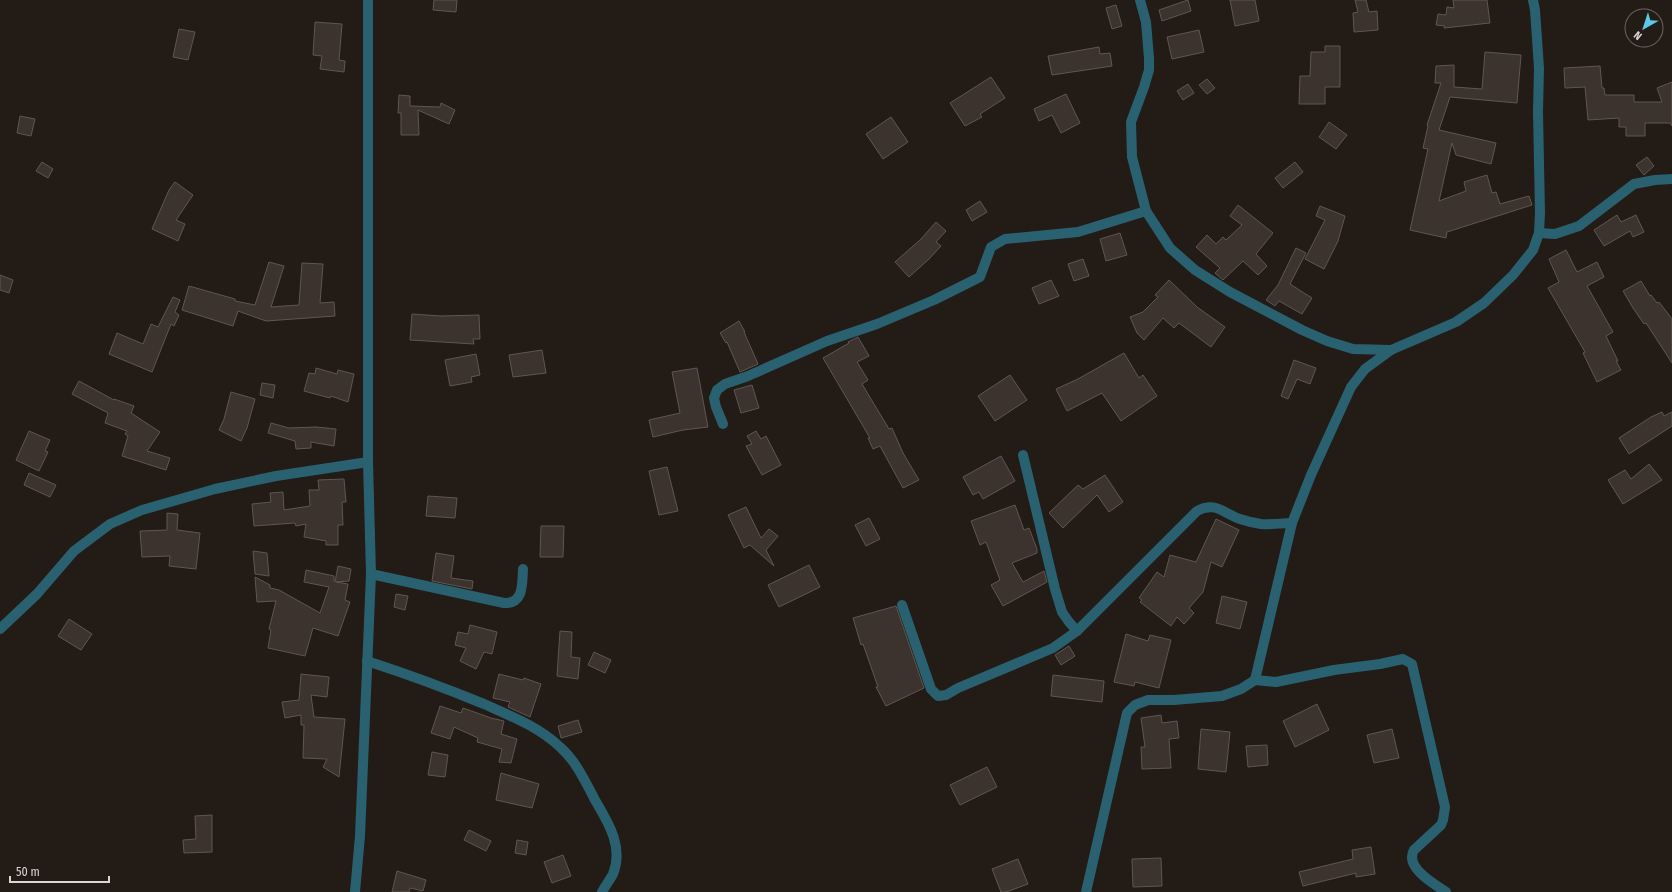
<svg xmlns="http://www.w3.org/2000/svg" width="1672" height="892" font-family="'Fira Sans Condensed',sans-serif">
<rect width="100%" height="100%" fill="#231b16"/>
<g fill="#3c332e" stroke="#605651">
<path d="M434,0H457L456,12L433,10Z"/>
<path d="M1188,0L1191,11L1162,21L1159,10Z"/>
<path d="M1230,0H1255L1259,21L1235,26Z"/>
<path d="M1355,0H1366L1369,12L1377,11L1378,30L1354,32L1353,13L1358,12Z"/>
<path d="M1453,0H1487L1490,23L1444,28L1445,26L1436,25L1438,14L1446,15L1447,7L1454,8Z"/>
<path d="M1116,5L1122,26L1112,29L1106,8Z"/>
<path d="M315,22L342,24L339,60L345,61L344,72L320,69L322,56L313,55Z"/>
<path d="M179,29L195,32L188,60L173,57Z"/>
<path d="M1199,30L1204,52L1172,59L1167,37Z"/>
<path d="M1325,46H1340V87H1325V104H1299L1300,76H1310L1311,52H1325Z"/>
<path d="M1099,47L1100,54L1110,53L1112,66L1052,75L1048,56Z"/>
<path d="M1485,52L1521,55L1517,103L1450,97L1439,130L1496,143L1491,164L1456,155L1452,143L1439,201L1466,191L1464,182L1487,175L1492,193L1496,192L1500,204L1529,196L1532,205L1447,232L1446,238L1410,230L1428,149L1423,148L1428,126L1427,125L1441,83H1435L1436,66L1454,65V87L1482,89Z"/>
<path d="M1600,66L1602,88H1604L1605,95H1634V102H1662L1657,88L1672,82V126L1670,123H1645V136H1626V127H1619V118L1588,120L1585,87L1565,88L1564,68Z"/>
<path d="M991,77L1005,98L980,114L982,117L965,126L950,103Z"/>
<path d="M1207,79L1215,88L1207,94L1199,85Z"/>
<path d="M1188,84L1194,93L1183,100L1177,91Z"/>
<path d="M1066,94L1080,123L1061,133L1052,115L1039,121L1034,109Z"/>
<path d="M399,95L410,96V106L440,107L441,103L455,110L449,124L418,110L419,135H401V113H398Z"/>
<path d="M20,116L35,119L31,136L17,133Z"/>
<path d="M891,117L908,142L883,159L866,134Z"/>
<path d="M1329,122L1347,135L1336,149L1319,137Z"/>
<path d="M1647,157L1654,166L1644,175L1636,165Z"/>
<path d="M42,162L53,169L48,178L36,171Z"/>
<path d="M1295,162L1303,172L1283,188L1275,178Z"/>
<path d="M175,182L193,195L176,220L185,224L178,241L152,229L169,190Z"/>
<path d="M980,201L987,212L972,221L966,210Z"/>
<path d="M1238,205L1273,233L1256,254L1267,266L1258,275L1243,261L1223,280L1215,273L1220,268L1196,247L1207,235L1216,244L1223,237L1226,240L1242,225L1230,216Z"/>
<path d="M1320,206L1345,216L1338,241L1324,269L1305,259L1325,220L1316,216Z"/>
<path d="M1617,215L1621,222L1636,215L1644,232L1633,237L1630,231L1604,246L1594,230Z"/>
<path d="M936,222L946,231L936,242L941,246L929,259L909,277L895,262L921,239Z"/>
<path d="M1120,233L1127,255L1106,261L1100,239Z"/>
<path d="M1296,248L1306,253L1290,284L1312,298L1302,314L1279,301L1275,306L1266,300L1278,285Z"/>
<path d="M1566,250L1577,272L1597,262L1604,277L1587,286L1613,332L1606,336L1618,361H1616L1621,370L1597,382L1583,353L1585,352L1548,288L1559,282L1549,259Z"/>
<path d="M1083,259L1089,276L1074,281L1068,264Z"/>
<path d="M269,262L284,266L271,307L299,305L302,263L323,264L320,303L334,302L335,316L266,321L238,311L233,326L182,310L189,286L235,299V301L255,305Z"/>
<path d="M0,275L13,280L9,293L0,290Z"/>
<path d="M1051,280L1059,296L1039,304L1032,288Z"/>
<path d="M1169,280L1197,307L1225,327L1211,347L1179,323L1174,328L1163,318L1144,340L1137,333L1130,317L1143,312L1158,297L1155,295Z"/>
<path d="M1641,281L1650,296L1651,295L1657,303L1659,302L1672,319V363L1646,323L1644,324L1633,308L1623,291Z"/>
<path d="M173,297L180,300L175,312L179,315L174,326L171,324L152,372L109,354L117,333L143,344L151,324L158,327Z"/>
<path d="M412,314L441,316L479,315L480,339H473L474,344L410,340Z"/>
<path d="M739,321L745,332H744L758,364L740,372L727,342L726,343L720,333Z"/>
<path d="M858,337L869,356L857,362L868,380L862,384L889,429L892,428L903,453L919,480L903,488L880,446L873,449L868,438H870L823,358L849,343L848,342Z"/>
<path d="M542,350L546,373L513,377L509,355Z"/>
<path d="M1124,353L1139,378L1143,375L1157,396L1121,421L1102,393L1067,411L1056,389L1078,379Z"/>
<path d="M476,354L480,375L471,377L472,382L450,386L445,360Z"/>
<path d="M1294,360L1316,368L1310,384L1297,379L1288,399L1281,396Z"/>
<path d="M316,368L337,374L338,370L354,374L348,402L331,396L330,398L304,391L309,373L315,374Z"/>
<path d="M697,368L708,427L683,430L653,437L649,420L680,413L672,372Z"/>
<path d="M1010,375L1027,400L995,421L978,396Z"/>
<path d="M79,381L114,400V399L134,406L131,413L160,432L147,451L170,458L166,470L122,456L128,436L125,434L127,431L105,423L108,413L72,394Z"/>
<path d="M262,383L275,385L273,398L260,395Z"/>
<path d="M752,385L759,408L741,413L734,390Z"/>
<path d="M231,392L255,399L247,428L241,441L219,430L224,419Z"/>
<path d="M1662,412L1664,416L1672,412V426L1629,454L1619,438L1651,417Z"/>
<path d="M271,423L289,428L316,427L336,429L334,446L311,442V448L296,449L295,441L268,433Z"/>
<path d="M29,431L50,440L45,451L48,452L39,471L16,460Z"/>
<path d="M756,431L761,439L766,436L781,465L762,475L746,446L752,444L747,436Z"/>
<path d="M1001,456L1015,481L983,499L979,492L973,495L963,477Z"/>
<path d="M1649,464L1662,480L1623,504L1608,480L1625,470L1631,479Z"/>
<path d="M667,467L678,511L659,515L649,471Z"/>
<path d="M29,473L56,485L50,497L24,485Z"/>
<path d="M1105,475L1123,502L1109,512L1097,495L1063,528L1049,513L1078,485L1083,489Z"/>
<path d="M344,479L346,502H342L343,525H338V545H326V541L304,537L306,524L296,526L295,523L254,526L252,504L271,502L270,493L283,492L284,510L310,506L309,490H319L318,480Z"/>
<path d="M428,496L457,498L455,518L426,516Z"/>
<path d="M1015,505L1024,530L1029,528L1037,549V553L1012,563L1023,582L1044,571L1047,582L1003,606L991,585L1000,580L986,542L980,545L971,521Z"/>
<path d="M746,507L761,538L769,529L778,536L766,550L774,566L750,545L744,548L728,515Z"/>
<path d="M167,513L178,514L177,530L200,533L196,569L169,566L170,556L142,557L140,531L167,530Z"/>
<path d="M869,518L880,539L866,546L855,525Z"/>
<path d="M1216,519L1239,530L1222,567L1211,562L1203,592L1189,608L1194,613L1184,624L1177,617L1171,626L1140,602L1142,600L1139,598L1157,572L1164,577L1170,555L1196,562Z"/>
<path d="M541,526H564L563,557H540Z"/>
<path d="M253,551L267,553L269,576L255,574Z"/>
<path d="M436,553L454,556L451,578L473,581L472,589L432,581Z"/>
<path d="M809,565L820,587L779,607L768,585Z"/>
<path d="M338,566L351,569L349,581L336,582L348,584L345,600L350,602L338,636L313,628L305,656L268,648L271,630L269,629L276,601L257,602L255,577L270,585V588L279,590L320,613L329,587L304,582L306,570L334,576V581L335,582Z"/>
<path d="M396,594L408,596L405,610L394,607Z"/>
<path d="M1222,596L1247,602L1240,629L1216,623Z"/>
<path d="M896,606L924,688L886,706L876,687H878L863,644L861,645L853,618Z"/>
<path d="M69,619L92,634L81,650L58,636Z"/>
<path d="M470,625L497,632L492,654L484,652L476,669L460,661L466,648L455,645L458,632L468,634Z"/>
<path d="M560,631L572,632L571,657L580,658L578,679L557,676Z"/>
<path d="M1126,634L1148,641L1150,635L1171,640L1159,688L1135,682L1134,686L1114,682Z"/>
<path d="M1069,646L1075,656L1061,665L1055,655Z"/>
<path d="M594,652L611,660L605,673L588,665Z"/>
<path d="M301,674L329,677L327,697L311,695L314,717L345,719L339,777L323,767L327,759L303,758L304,725H301V715L285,718L282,702L299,700Z"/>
<path d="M499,674L523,680L524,678L541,684L530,717L508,707L510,702L493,698Z"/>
<path d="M1053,675L1104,681L1102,702L1051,696Z"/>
<path d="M1317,704L1329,730L1295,747L1283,721Z"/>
<path d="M440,706L461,713L463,708L491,718L504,721L501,734L517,739L511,763L499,762L502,749L477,742L478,738L454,727L450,739L431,733Z"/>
<path d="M1161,715L1162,723L1177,721L1179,738L1169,739L1171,768L1142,769L1141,747H1145L1141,718Z"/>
<path d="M578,720L582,732L561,738L558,726Z"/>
<path d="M1201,729L1230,732L1226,772L1198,769Z"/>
<path d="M1392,729L1399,758L1374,763L1367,735Z"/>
<path d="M1267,745L1268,765L1248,767L1246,746Z"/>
<path d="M432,752L448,755L445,777L428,775Z"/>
<path d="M987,767L997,787L960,805L950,785Z"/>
<path d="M501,773L539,784L532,808L496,800Z"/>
<path d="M212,815V852L184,853L183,840L196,839L195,816Z"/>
<path d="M469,830L491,841L486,851L464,840Z"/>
<path d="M517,840L528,842L526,855L515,853Z"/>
<path d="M1371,847L1375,874L1356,877V873L1303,886L1299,872L1353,859L1352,850Z"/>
<path d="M563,855L571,876L552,883L544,862Z"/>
<path d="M1161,858L1162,886L1133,887L1132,859Z"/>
<path d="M1018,859L1028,884L1006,892H1001L992,869Z"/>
<path d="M397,871L426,880L423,891L410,888L409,892H392Z"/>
</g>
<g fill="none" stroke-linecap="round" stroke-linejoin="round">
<g stroke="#296171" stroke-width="10">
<path d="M1140,0L1146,22L1149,58V70L1144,87L1131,122L1132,157L1146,211L1170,248L1195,270L1230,292L1302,330L1327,341L1353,349L1391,350"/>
<path d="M1539,233L1555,234L1579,226L1634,184L1655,180L1672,179"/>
<path d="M723,424L716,407L714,398L717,390L725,384L748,376L827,341L877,324L934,300L980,277L991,247L1005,239L1078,232L1146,211"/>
<path d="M1023,455L1055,589L1062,612L1069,622L1077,631"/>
<path d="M371,574L504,603C524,604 522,584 523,569"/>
<path d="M902,605L931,689L938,696L946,695L958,688L1053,648L1077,631L1197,511C1215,501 1223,513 1240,519C1246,521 1254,523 1261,524C1271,525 1282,523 1292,523"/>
<path d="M0,629L37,594L74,551L110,524L142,510L215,489L276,476L368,462"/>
<path d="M367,661C407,674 445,688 484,704C511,716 539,727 560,747C576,761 585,781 595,800C608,822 624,847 613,874C610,880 605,886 602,892"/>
<path d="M1255,680L1292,523L1311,475L1351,387L1365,369L1391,350L1456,322L1484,303L1513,275L1533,250L1539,233L1540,213L1538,112L1539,68L1535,10L1533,0"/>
<path d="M355,892L360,836L371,574L368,462V0"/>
<path d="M1086,892L1127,713L1135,705L1148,700H1174L1222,696L1241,689L1255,680L1276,682L1334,670L1380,664L1403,659L1412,664L1445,807L1443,820L1441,825L1414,850C1404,867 1434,884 1446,892"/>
</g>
</g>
<g transform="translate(1644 28) rotate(219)"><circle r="19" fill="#231b16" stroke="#6d6662"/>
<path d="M0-3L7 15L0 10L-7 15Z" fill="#5bc8e7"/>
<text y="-6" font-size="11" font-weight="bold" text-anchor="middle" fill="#dcd6d3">N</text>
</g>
<path d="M10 876v6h99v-6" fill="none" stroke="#dcd6d3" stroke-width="2"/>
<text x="16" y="876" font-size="12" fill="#dcd6d3" stroke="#231b16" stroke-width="3" paint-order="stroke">50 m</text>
</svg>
